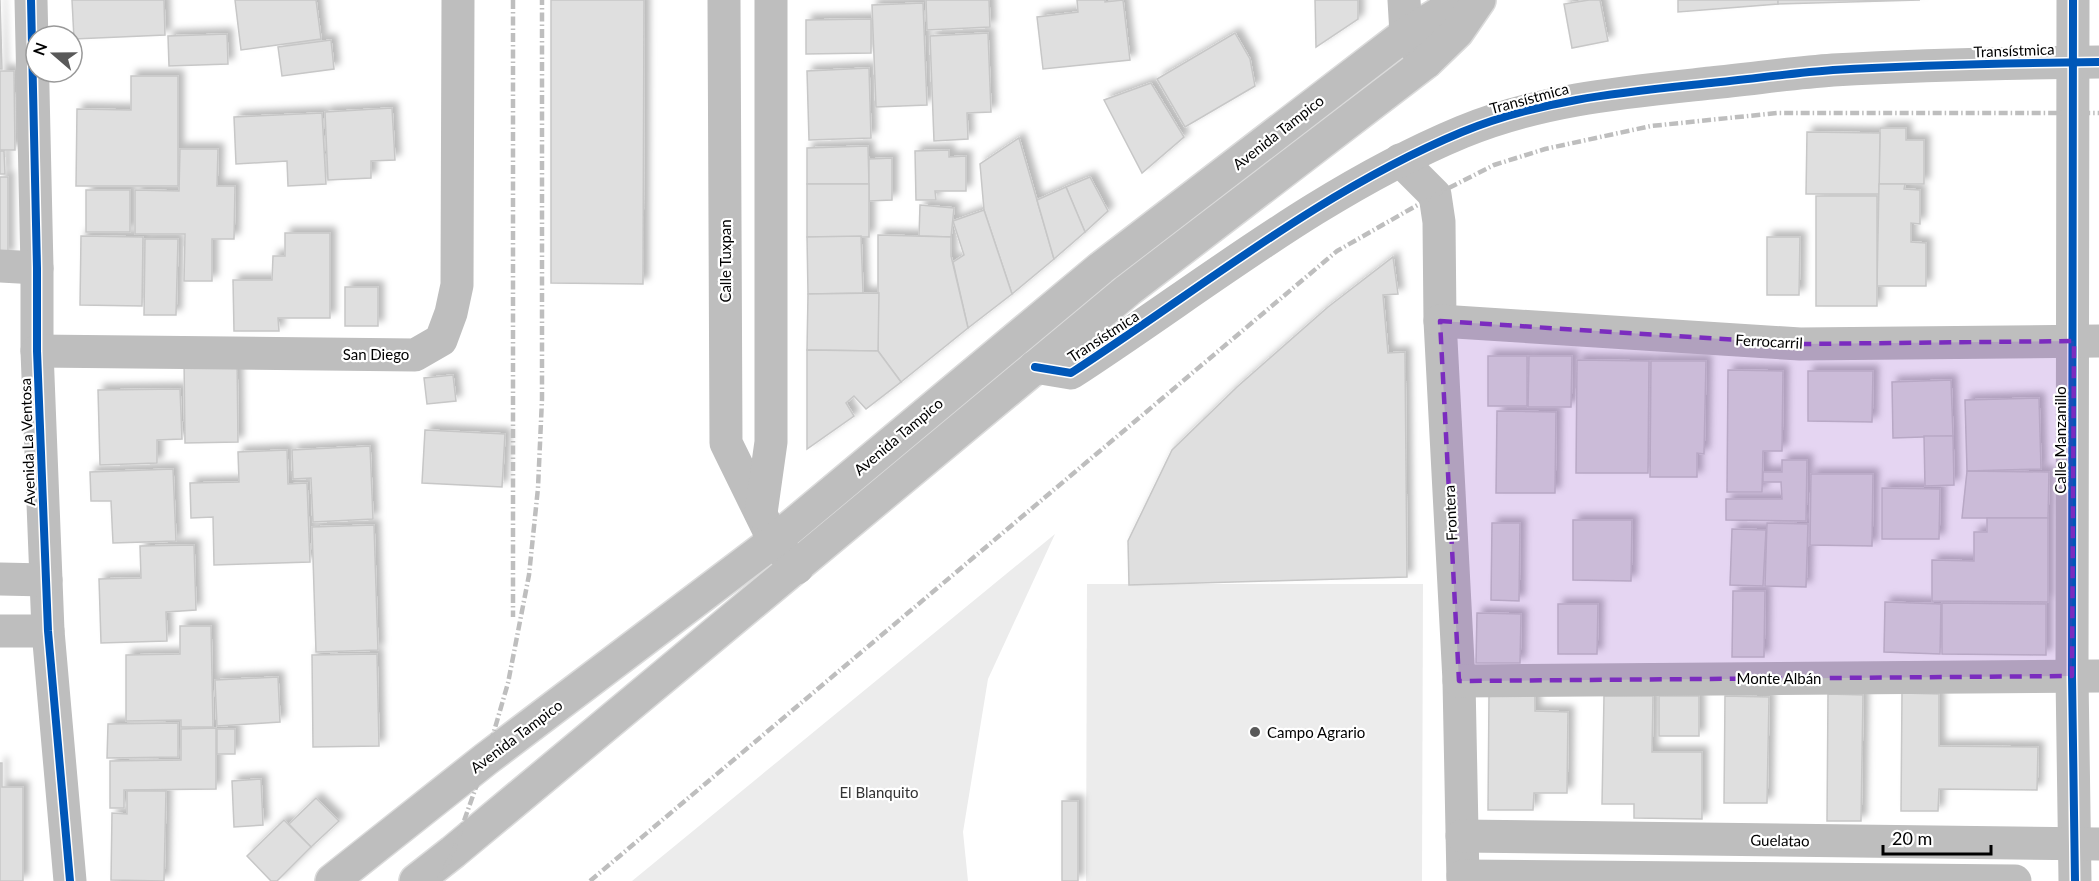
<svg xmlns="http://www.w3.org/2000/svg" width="2099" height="881" font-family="Lato,sans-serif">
<defs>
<filter id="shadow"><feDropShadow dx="5.5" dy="-5.5" stdDeviation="3" flood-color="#0004"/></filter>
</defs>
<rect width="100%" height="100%" fill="#fff"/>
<g fill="#ececec">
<path d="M1055,534L988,679L963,832L968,881H632Z"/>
<path d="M1087,584H1423L1422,881H1086Z"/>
</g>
<g fill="#dfdfdf" stroke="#c7c7c7" stroke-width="1.5" filter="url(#shadow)">
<path d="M0,0L2,69H0Z"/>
<path d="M72,0H164L165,35L74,39Z"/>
<path d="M235,0H316L321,39L241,50Z"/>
<path d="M551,0H644L643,284L551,283Z"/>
<path d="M926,0H989L990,27L927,30Z"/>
<path d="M1077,0H1105V2L1123,0L1130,60L1043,69L1037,17L1078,12Z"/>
<path d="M1315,0H1358V19L1316,47Z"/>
<path d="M1589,0H1600L1608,41L1572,48L1564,4Z"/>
<path d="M1678,0H1778V4L1678,12Z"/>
<path d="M1778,0H1920L1778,4Z"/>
<path d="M923,3L927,105L876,107L872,5Z"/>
<path d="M871,19V53L806,54V20Z"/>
<path d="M988,33L991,112L967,113L968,139L934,141L930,36Z"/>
<path d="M1235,33L1250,59L1255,86L1185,127L1157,79Z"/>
<path d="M227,34L228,64L169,66L168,36Z"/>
<path d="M331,40L334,69L282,76L278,47Z"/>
<path d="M869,68L871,138L809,140L807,71Z"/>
<path d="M0,71H14L15,150H0Z"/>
<path d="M131,76H178V186H76L77,109L131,110Z"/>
<path d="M1151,83L1184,137L1142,173L1104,100Z"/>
<path d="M392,108L395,160L371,161V178L328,180L325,112Z"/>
<path d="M322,113L326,184L288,186L287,161L236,164L234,117Z"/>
<path d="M1880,128H1906V140H1924V184H1879Z"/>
<path d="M1807,132L1880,133L1879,194H1806Z"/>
<path d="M1019,138L1054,259L1012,294L984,210L980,164Z"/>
<path d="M868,146L869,184H807V148Z"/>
<path d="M180,149H218L217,186H235L234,239H212V281H184L185,234H135V190L179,191Z"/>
<path d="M949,150V157L966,156V191H935L936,200H916L915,151Z"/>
<path d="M0,151H4L5,174H0Z"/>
<path d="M892,158V200L869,201V159Z"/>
<rect x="0" y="177" width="8" height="79"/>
<path d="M1090,177L1108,211L1085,232L1066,187Z"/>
<rect x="807" y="184" width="62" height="53"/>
<path d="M1879,184H1905L1904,189L1920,190V224L1911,223V242L1926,243V286H1877Z"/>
<path d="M1066,187L1085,232L1054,259L1037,200Z"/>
<rect x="86" y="190" width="44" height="42"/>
<rect x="1816" y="196" width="61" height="110"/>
<path d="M920,205L954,208L951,237L919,236Z"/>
<path d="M984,210L1012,294L968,328L953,262L964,255L953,221Z"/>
<path d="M285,233H330V318H278L279,331H234L233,280H272L273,256H285Z"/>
<path d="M878,235L951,237V256L968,328L901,382L878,351Z"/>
<path d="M81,236L143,237L142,306L80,305Z"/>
<path d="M861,236L863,293L808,294L807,237Z"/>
<path d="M1767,237H1800L1799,295H1767Z"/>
<path d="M145,239H178L176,315H144Z"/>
<path d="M1393,257L1398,294L1383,295L1388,353L1405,352L1407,577L1129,585L1128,541L1172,450L1237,387L1328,307Z"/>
<rect x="345" y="287" width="33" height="39"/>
<path d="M879,293L878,351L807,350L808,294Z"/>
<path d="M807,350L878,351L901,382L866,409L854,396L846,403L854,416L807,449Z"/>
<path d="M237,356L238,442L185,443L184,358Z"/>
<rect x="1488" y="356" width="39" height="50"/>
<path d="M1529,356H1572L1571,407H1528Z"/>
<path d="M1577,360L1649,361L1648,473H1576Z"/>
<path d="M1651,361H1706L1704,454L1697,453V477H1650Z"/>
<path d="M1728,370L1783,371L1782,451H1763L1762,492H1727Z"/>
<path d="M1808,371H1873L1872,422L1808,421Z"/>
<path d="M453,375L456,401L427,404L424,378Z"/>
<path d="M1951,380L1953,436L1893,438L1892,382Z"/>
<path d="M180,389L182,439L157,440V463L100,465L98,390Z"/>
<path d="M2039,398L2041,469L1967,471L1965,400Z"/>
<path d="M1497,411L1556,412L1555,493H1496Z"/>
<path d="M425,430L505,434L502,487L422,483Z"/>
<path d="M1924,436H1953L1954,485L1925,486Z"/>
<path d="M370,446L373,519L313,522L311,478L293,479L292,450Z"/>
<path d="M287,450L288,484L307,483L310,562L214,565L213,517L191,518L190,483L239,482L238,452Z"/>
<path d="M1782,460H1807L1806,521L1726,520V499H1782L1781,482H1763V472H1782Z"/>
<path d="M173,469L176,541L113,543L111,501H91L90,472Z"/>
<path d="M1967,471L2049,472L2048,518H1962Z"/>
<path d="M1811,474H1873L1872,546L1810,545Z"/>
<path d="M1882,488L1940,489L1939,539H1882Z"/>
<path d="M1987,518H2048V602L1932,601V560L1974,561V532H1987Z"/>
<path d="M1573,520H1632L1631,581L1573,580Z"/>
<path d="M1492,523H1520L1519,601L1491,600Z"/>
<path d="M1767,523L1808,524L1806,587L1765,586Z"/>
<path d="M374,525L378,650L316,652L312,527Z"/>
<path d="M1732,529L1766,530L1763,586L1730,585Z"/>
<path d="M194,545L196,610L166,612L167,641L101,643L99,579L141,578L140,546Z"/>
<path d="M1733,591H1765L1764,657H1732Z"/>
<path d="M1885,602L1941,604L1940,654L1884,652Z"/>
<path d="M1942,603L2046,604V655L1942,654Z"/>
<path d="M1558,604H1598L1597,654H1558Z"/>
<path d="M1477,613L1521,614L1520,663H1476Z"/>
<path d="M180,626H211L213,727H181V720L126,721V655L180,654Z"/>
<path d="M377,654L379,746L313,747L312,655Z"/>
<path d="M278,677L280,722L217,726L215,680Z"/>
<path d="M1902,693L1939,694V746L2038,747L2037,790L1939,789L1938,811H1901Z"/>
<path d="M1489,694H1535V711L1568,712L1567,793H1534L1533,810H1488Z"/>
<path d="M1828,694L1863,695L1861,821H1827Z"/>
<path d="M1604,696H1653L1652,752H1702V819L1634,818V804H1602Z"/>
<rect x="1659" y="696" width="40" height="40"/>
<path d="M1725,696L1769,697L1767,803H1724Z"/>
<path d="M178,723V757L107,758L108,724Z"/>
<path d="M216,728V789L124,790V808H110V761L181,760V729Z"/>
<rect x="217" y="729" width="18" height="25"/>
<path d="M0,763H2V787H23V881H0Z"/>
<path d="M261,779L263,825L234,827L232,781Z"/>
<path d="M127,791H166L164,881L111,880L112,813L127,814Z"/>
<path d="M316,798L339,821L311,847L289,824Z"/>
<rect x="1062" y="801" width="16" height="80"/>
<path d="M284,820L311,847L277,881H271L247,856Z"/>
</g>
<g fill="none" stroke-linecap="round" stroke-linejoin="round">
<g stroke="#dbdbdb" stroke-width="36">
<g id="major">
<path d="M332,881L486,759L774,541L1101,268L1406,34L1444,11L1470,0"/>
<path d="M416,881L453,852L1128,290L1426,62L1457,32L1479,0"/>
</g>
</g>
<g stroke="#bebebe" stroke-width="33">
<path d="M31,0L37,268V351L48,631L70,881"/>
<path d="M724,0L726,443L774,541L797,568"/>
<path d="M1404,0L1406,34L1426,62"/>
<path d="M2073,0L2072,676L2075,881"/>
<path d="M1400,160L1435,195L1439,222L1440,321L1459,681L1463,881"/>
<path d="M0,266L37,268"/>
<path d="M1440,321L1800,344L2099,341"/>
<path d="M37,351L415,355L441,340L451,313L457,285L458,0"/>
<path d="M1035,367L1071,373C1199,290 1320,191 1462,132C1542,99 1626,92 1711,83C1752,79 1792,73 1833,70C1921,65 2010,63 2099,62"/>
<path d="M761,513L771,442V0"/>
<path d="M0,579L46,580"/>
<path d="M0,631H48"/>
<path d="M1459,681L2099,676"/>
<path d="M1462,836L2099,844"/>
<path d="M1463,876L2015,881"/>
</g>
<use href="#major" stroke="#bebebe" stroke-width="33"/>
<g stroke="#bebebe" stroke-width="4.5" stroke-dasharray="9 3 1.5 3" stroke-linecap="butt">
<path d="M513,0V617"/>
<path d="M438,881L453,852L486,759L508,683L529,575L538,488L542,399V0"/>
<path d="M590,881L1337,251L1435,195L1494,165L1545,149L1651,126L1777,113H2099"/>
</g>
<g stroke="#fff" stroke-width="11">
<g id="cycleway">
<path d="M31,0L37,268V351L48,631L70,881"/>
<path d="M2073,0L2072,676L2075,881"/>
<path d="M1035,367L1071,373C1199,290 1320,191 1462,132C1542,99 1626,92 1711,83C1752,79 1792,73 1833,70C1921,65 2010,63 2099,62"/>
</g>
</g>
<use href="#cycleway" stroke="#0057b8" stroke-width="8"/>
</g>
<path fill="#7b2cbf" fill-opacity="0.2" stroke="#7b2cbf" stroke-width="4.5" stroke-dasharray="12 8" stroke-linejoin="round" d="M1440,321L1800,344L2074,341L2072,676L1459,681Z"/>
<circle fill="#595959" stroke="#fff" stroke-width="2" cx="1255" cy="732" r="6"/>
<g text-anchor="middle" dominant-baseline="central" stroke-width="4.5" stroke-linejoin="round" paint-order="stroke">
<g font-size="15" fill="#000" stroke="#fff">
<text transform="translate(2014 50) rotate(-2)">Transístmica</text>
<text transform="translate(1529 98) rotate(-15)">Transístmica</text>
<text transform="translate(1278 132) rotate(-38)">Avenida Tampico</text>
<text transform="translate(725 261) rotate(-90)">Calle Tuxpan</text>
<text transform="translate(1103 336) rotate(-33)">Transístmica</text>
<text transform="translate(1769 341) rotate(3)">Ferrocarril</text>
<text x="376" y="354">San Diego</text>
<text transform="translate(898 436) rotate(-40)">Avenida Tampico</text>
<text transform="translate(2060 440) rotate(-90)">Calle Manzanillo</text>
<text transform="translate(27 442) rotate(-92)">Avenida La Ventosa</text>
<text transform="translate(1450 513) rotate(-93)">Frontera</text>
<text x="1779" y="678">Monte Albán</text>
<text transform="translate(516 736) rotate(-37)">Avenida Tampico</text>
<text transform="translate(1780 840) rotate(1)">Guelatao</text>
</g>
<g font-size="15" fill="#000" stroke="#fff" text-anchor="start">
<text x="1267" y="732">Campo Agrario</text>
</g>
<g font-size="15" fill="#333" stroke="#fff">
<text x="879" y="792">El Blanquito</text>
</g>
</g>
<g transform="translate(54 54) rotate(290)"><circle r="28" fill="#ffffff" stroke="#999999" stroke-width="1.5"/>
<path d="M0-4.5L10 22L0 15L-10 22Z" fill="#595959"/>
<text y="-9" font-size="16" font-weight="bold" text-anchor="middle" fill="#000000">N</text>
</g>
<path d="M1883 845v9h108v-9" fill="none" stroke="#000000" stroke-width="3"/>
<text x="1892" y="845" font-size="18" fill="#000000" stroke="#ffffff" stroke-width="4.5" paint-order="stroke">20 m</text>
</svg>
